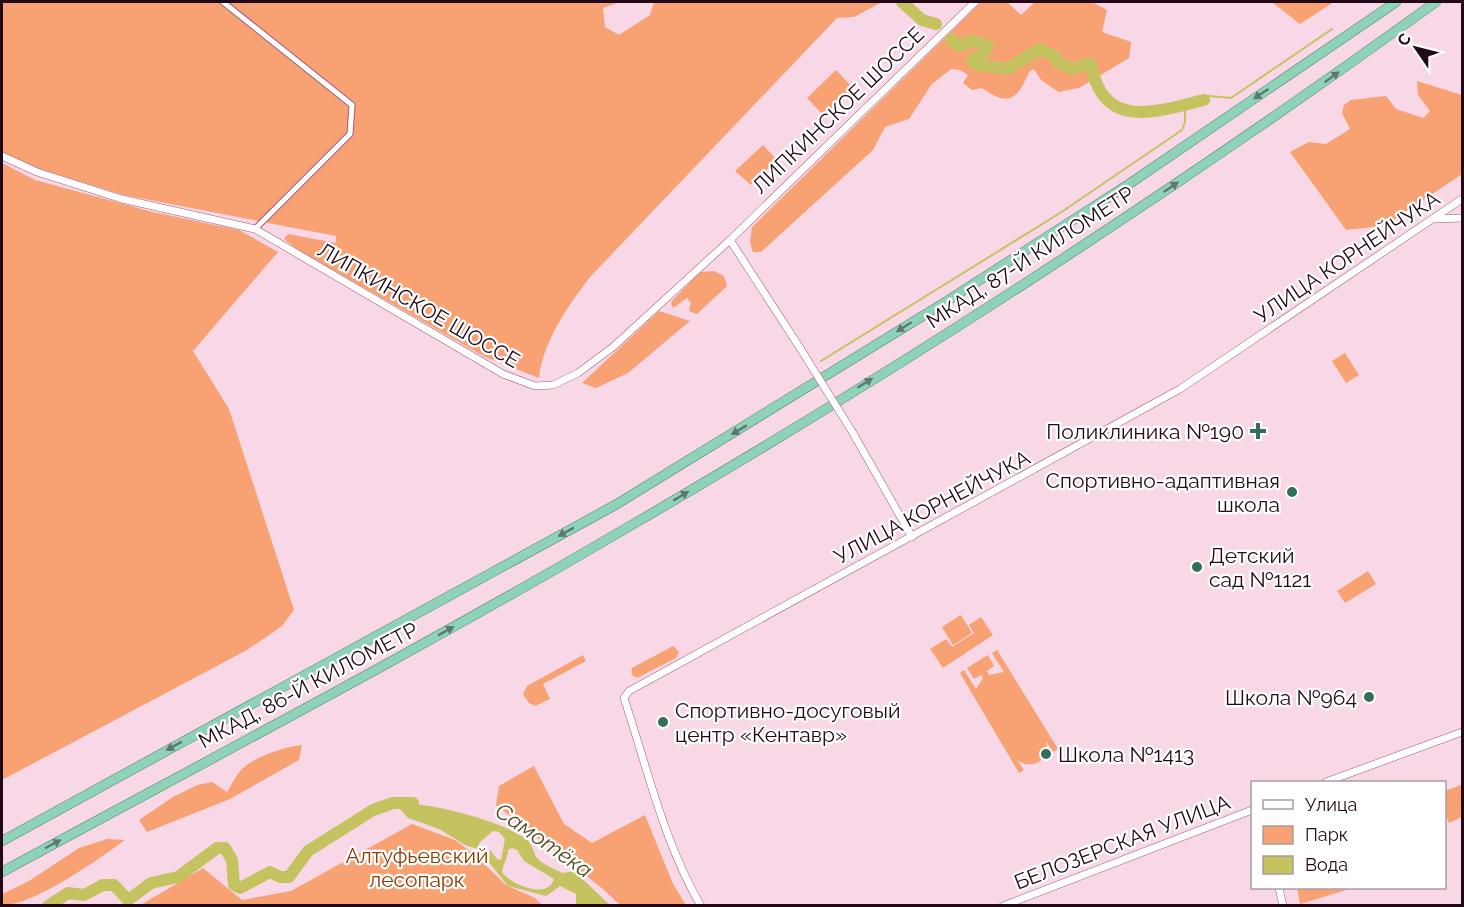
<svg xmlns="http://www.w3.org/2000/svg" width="1464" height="907" font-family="Raleway,sans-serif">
<rect width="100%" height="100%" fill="#f8d8e7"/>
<g fill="#f8a173">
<path d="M2,2H619L603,8L605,27L619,35L650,15L654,2H882L854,17L837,18L590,277C568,306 543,341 539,378L485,357L298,250L284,239L288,234L336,243V236L124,195L36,168L2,152Z"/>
<path d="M981,2H1007L1021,15L1035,2H1092L1107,10L1102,32L1131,42L1129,58L1079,88L1059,92L1041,80L1034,69L1029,72C1017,100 1009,107 982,88L972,90L963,83L968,75L960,70L951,69L932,84L909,119L885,127L873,150L761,252H753L750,242L752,227Z"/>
<path d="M1272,2H1334L1300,24Z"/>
<path d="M836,70L853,88L824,116L807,98Z"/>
<path d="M1417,81L1462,95V174L1392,221L1374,227L1346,230L1290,152L1309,142L1326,144L1350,129L1342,113L1344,105L1351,100L1386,96L1396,109L1423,118L1430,111L1418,95Z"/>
<path d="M763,145L777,160L751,185L735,171Z"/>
<path d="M2,163L35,180L153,212L239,230L278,252L193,351L229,409L294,610L282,626L247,650L2,780Z"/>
<path d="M714,271L724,276L727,286L697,314L689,311L691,303L687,298L673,308L671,302L700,272Z"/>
<path d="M659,311L690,321L628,373L596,388L582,383Z"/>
<path d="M1345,353L1359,375L1346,383L1332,361Z"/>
<path d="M1368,571L1376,584L1345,603L1337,591Z"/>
<path d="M961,615L972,633L953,645L942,627Z"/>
<path d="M981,617L993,635L943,668L930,649L946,639L952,647L974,633L969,625Z"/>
<path d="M673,646L679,652L676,658L637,678L632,675V668Z"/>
<path d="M997,650L1058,749L1053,752L1046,741C1050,760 1032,771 1017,760L1024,770L1019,773L960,673L964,670L976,689L983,678L981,675L974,679L967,668L988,655L994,666L987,671L989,675L1004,672L992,653Z"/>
<path d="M583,655L586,661L543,684L550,699L535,706L529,703L523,694L527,686Z"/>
<path d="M302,745L299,760L230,799L147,832L139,820L173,797L197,785L212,782L227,792C231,786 235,777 240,771C253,757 283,747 302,745Z"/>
<path d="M534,766L564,824L592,843L645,815L673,884L686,905H620L603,889L496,805L499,786Z"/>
<path d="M1461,785L1462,817L1449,823L1445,813V791Z"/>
<path d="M412,824L455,840L474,854L506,885L535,898L542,905L139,906L203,868L242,900L291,891Z"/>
<path d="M107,839L125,840C99,859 33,906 2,905V894L29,881L79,848Z"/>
<path d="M1297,888H1353L1300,904Z"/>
</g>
<path fill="#c4c35f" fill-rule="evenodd" d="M398,802C432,804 498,819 526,839C533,844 533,854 538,859C544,865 555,869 562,873L574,871L610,905H576V894L560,886L546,896L508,886L478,849L465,845L439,829L408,818L397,806ZM493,831L499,832L505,839L501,860L497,859L491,851L479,847V843ZM512,848L517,850L524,861L554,879C548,900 511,885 502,872C503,864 508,858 508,850Z"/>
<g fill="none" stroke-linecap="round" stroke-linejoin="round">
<g stroke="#c4c35f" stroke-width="2">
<path d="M1204,100L1209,96L1231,98L1332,29"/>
<path d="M821,361L1060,213L1182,130L1185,122V104"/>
</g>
<g stroke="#c4c35f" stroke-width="12">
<path d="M902,2L922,20L936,24"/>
<path d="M951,39L958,46L972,41L988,45L984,54L972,60L975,64L1007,69L1040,49L1056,57L1057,62L1073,69L1091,63C1102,131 1155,112 1204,100"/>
<path d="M48,906L68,893L84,895L103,885H114L128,900L151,883L178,877L217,848H225L232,860L234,885L240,888L270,872L280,877H289L308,851L373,810L393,803H413"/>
</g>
<g stroke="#9f5b7f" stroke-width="7">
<path id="minor" d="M223,2L352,105L350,134L255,229"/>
</g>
<g stroke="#9f5b7f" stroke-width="8">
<g id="tertiary">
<path d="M2,156L37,172L122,199L255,229L503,374L535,386L553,385L578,373L613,347L730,240L975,2"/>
<path d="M1436,219L1462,218"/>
<path d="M730,240L800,348"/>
<path d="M853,433L912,537"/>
<path d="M1326,782L1462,732"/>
<path d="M1279,888L1283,906"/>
<path d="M701,906C664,843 647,767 624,698L629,691L1180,389L1462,199"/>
<path d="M1003,906L1252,810"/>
</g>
</g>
<g stroke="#568475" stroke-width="10">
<g id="trunk">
<path d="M2,841L617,504L947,301L1129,184L1396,2"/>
<path d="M2,872C212,758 424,647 630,526C907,365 1177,189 1436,2"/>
</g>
</g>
<use href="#minor" stroke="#fff" stroke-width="5"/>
<use href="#tertiary" stroke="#fff" stroke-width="7"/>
<use href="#trunk" stroke="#8ed2b8" stroke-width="9"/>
<g stroke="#9f5b7f" stroke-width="8" stroke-linecap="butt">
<path id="tertiary-bridge" d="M800,348L853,433"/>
</g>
<use href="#tertiary-bridge" stroke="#fff" stroke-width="7"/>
</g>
<defs><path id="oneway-solid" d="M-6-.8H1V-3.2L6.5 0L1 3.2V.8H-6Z" transform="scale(1.5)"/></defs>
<g fill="#5e7870">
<use href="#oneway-solid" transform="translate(1332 77) rotate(-36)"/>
<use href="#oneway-solid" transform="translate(1261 94) rotate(146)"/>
<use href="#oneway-solid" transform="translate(1171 187) rotate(-34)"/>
<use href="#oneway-solid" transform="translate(904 327) rotate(148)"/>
<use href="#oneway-solid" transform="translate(865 383) rotate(-32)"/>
<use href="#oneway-solid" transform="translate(739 430) rotate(149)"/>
<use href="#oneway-solid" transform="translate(681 496) rotate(-31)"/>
<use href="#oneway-solid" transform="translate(566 532) rotate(151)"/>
<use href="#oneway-solid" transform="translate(446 631) rotate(-29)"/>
<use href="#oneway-solid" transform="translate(174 746) rotate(151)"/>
<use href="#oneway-solid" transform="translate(53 844) rotate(-28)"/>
</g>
<g fill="#326e59" stroke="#fff" stroke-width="2">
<path d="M1255 422h6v6h6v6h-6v6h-6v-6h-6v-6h6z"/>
<circle cx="1292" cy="492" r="6"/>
<circle cx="1197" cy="567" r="6"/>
<circle cx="1369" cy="697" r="6"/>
<circle cx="663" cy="722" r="6"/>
<circle cx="1046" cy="754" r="6"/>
</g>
<g text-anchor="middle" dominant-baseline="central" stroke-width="4.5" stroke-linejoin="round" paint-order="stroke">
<g font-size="21" fill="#230917" stroke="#fff">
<text transform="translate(838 110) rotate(-44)">ЛИПКИНСКОЕ ШОССЕ</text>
<text transform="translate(1030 257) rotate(-33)">МКАД, 87-Й КИЛОМЕТР</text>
<text transform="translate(1347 257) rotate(-34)">УЛИЦА КОРНЕЙЧУКА</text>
<text transform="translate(419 305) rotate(30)">ЛИПКИНСКОЕ ШОССЕ</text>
<text transform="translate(932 507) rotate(-28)">УЛИЦА КОРНЕЙЧУКА</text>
<text transform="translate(308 685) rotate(-28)">МКАД, 86-Й КИЛОМЕТР</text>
<text transform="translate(1122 842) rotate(-21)">БЕЛОЗЕРСКАЯ УЛИЦА</text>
</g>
<g font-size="21" fill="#230917" stroke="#fff" text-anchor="end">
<text x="1244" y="431">Поликлиника №190</text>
<text x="1280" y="480">Спортивно-адаптивная<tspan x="1280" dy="24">школа</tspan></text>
<text x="1209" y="555" text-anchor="start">Детский<tspan x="1209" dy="24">сад №1121</tspan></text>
<text x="1357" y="697">Школа №964</text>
<text x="675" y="710" text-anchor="start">Спортивно-досуговый<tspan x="675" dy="24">центр «Кентавр»</tspan></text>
<text x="1058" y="754" text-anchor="start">Школа №1413</text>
</g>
<g font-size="21" fill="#8b3d03" stroke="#fff">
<text x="417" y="855">Алтуфьевский<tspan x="417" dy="24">лесопарк</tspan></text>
</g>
<g font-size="22" font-style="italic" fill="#4e4d23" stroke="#fff">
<text transform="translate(544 840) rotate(35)">Самотёка</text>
</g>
</g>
<rect width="1464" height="907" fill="none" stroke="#230917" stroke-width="6"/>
<rect x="1251" y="781" width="195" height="108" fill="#ffffff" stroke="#a79da2" stroke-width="1.5"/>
<rect x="1263" y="800" width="30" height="9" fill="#ffffff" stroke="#a79da2" stroke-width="1.5"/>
<text x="1305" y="811" font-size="18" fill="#230917">Улица</text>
<rect x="1263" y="826" width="30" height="18" fill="#f8a173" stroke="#a79da2" stroke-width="1.5"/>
<text x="1305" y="841" font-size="18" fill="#230917">Парк</text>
<rect x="1263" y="856" width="30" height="18" fill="#c4c35f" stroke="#a79da2" stroke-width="1.5"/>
<text x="1305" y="871" font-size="18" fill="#230917">Вода</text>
<g transform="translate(1416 48) rotate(305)" stroke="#ffffff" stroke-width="4.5" paint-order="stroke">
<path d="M0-4.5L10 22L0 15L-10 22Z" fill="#230917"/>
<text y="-9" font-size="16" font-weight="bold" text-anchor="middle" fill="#230917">С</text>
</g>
</svg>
